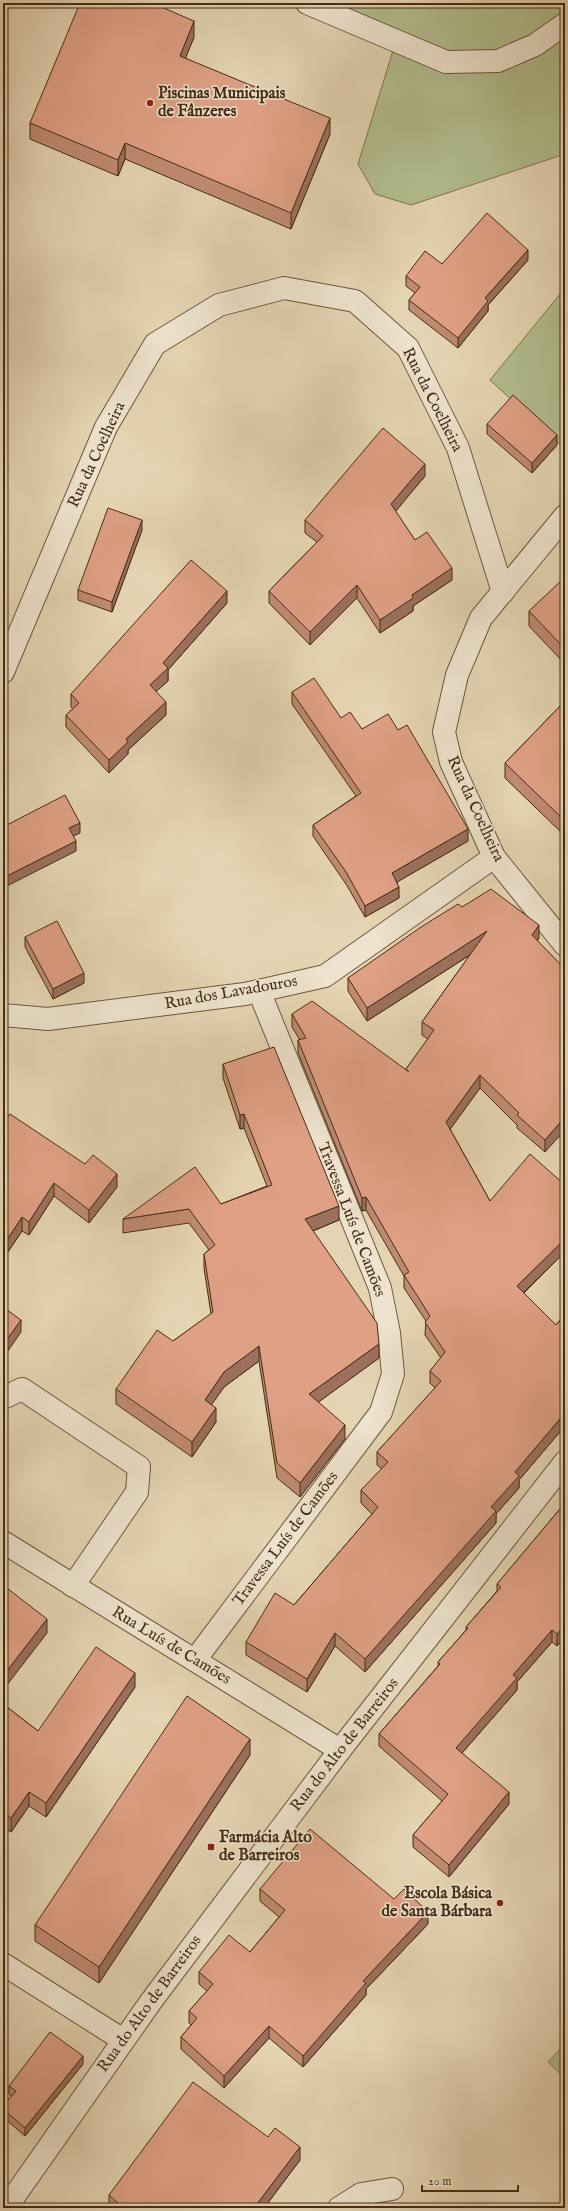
<svg xmlns="http://www.w3.org/2000/svg" width="568" height="2211" font-family="'IM FELL English',serif">
<rect width="100%" height="100%" fill="#e5d4b3"/>
<filter id="stains"><feTurbulence type="fractalNoise" baseFrequency=".005" numOctaves="4"/><feColorMatrix values="0 0 0 0 .2 0 0 0 0 .09 0 0 0 0 .02 0 0 0 .5 -.17"/></filter>
<radialGradient id="worn" r=".72"><stop offset=".6" stop-color="#630" stop-opacity="0"/><stop offset="1" stop-color="#630" stop-opacity=".3"/></radialGradient>
<g fill="#b2bd8e" stroke="#7c7552">
<path d="M333,3H565V154L411,205L375,194L358,164L399,31Z"/>
<path d="M565,288V449L490,380Z"/>
<path d="M565,2044V2078L548,2062Z"/>
</g>
<g fill="none" stroke-linecap="round" stroke-linejoin="round">
<g stroke="#6d573d" stroke-width="24">
<g id="minor">
<path d="M307,3L446,62L498,61L535,45L565,24"/>
<path d="M565,516L481,618L457,675L444,732L451,762L494,857L565,945"/>
<path d="M3,672L106,427L155,344L219,305L284,288L355,301L408,348L458,448L503,592"/>
<path d="M3,1015L48,1019L245,994L325,976L494,857"/>
<path d="M3,1398L22,1389L139,1467L137,1492L73,1586"/>
<path d="M3,1542L340,1750"/>
<path d="M195,1660L381,1412L393,1374L389,1333L380,1288L259,991"/>
<path d="M3,1964L123,2040"/>
<path d="M6,2208L152,2000L340,1750L565,1462"/>
<path d="M339,2208L361,2194L392,2189"/>
</g>
</g>
<use href="#minor" stroke="#eee3ce" stroke-width="22"/>
</g>
<g fill="#c08a72" stroke="#452d16">
<path d="M194,37L185,58L330,134L291,229L125,159L118,176L30,139V123Z"/>
<path d="M528,260L488,305V311L458,348L409,310V300L415,293L406,286V276L442,264Z"/>
<path d="M487,424L557,445L532,473L487,434Z"/>
<path d="M425,476L395,511L415,540L452,580L413,606V611L380,633L357,598L310,645L269,603V591L317,542L305,533V520Z"/>
<path d="M142,530L112,612L78,600V590Z"/>
<path d="M565,582V664L529,626V611Z"/>
<path d="M227,603L168,670V681L156,691L166,715L128,750V754L109,773L66,727V715L73,709L71,707V694Z"/>
<path d="M292,692L362,729L398,730L468,841L397,882L399,898L365,917L346,884L313,836V825L356,796L292,704Z"/>
<path d="M565,701V836L505,778V763Z"/>
<path d="M462,907L539,938L537,941L565,969L545,1152L517,1128V1125L480,1088L450,1129L490,1201L565,1185V1252L524,1293L556,1325L565,1314V1426L519,1480V1488L496,1514V1523L365,1672L335,1646L307,1692L246,1655V1642L294,1605L372,1514L361,1503V1490L382,1469L377,1465V1452L435,1388L430,1383V1371L441,1358L425,1335L426,1321L404,1288V1276L366,1210L362,1211L298,1053V1040H300L292,1027V1014L406,1070V1069L428,1039L422,1035V1022L470,955L367,1021L348,991V978Z"/>
<path d="M25,937L84,983L53,999L25,947Z"/>
<path d="M223,1064L339,1220L313,1231L379,1358L318,1402L345,1439L300,1497L277,1478L259,1361L224,1387L211,1405L216,1422L192,1457L116,1404V1389L173,1341L211,1314L204,1268V1254L209,1250L189,1223L123,1233V1219L221,1204L267,1186L244,1128L240,1129L223,1078Z"/>
<path d="M3,1124L117,1187L89,1223L54,1196L29,1235L22,1231L3,1259Z"/>
<path d="M565,1503L557,1646L552,1642L517,1682V1690L462,1753L509,1804L449,1877L413,1847V1835L442,1801L379,1746V1734L438,1666V1662L466,1630V1627L497,1591V1584Z"/>
<path d="M135,1687L46,1817L29,1806L11,1832L3,1827V1704L38,1731Z"/>
<path d="M250,1755L99,1983L35,1941V1925Z"/>
<path d="M260,1889L394,1899L428,1924L366,1989V1995L303,2067L269,2038L224,2088L181,2049V2037L191,2025L189,2023V2011L207,1991L199,1984V1972L250,1952L279,1917L260,1901Z"/>
<path d="M83,2064L25,2136L3,2117V2106L12,2096L9,2094V2086Z"/>
<path d="M268,2137L300,2160L264,2208H109V2195Z"/>
</g>
<g fill="#9c705d" stroke="#452d16">
<path d="M194,21V37L180,72V56Z"/>
<path d="M330,118V134L291,229V213Z"/>
<path d="M125,143V159L118,176V160Z"/>
<path d="M528,250V260L488,305V311L458,348V338L485,298Z"/>
<path d="M557,435V445L532,473V463Z"/>
<path d="M425,464V476L391,517V504Z"/>
<path d="M142,520V530L112,612V602Z"/>
<path d="M452,568V580L413,606V611L380,633V620L412,595Z"/>
<path d="M357,585V598L310,645V632Z"/>
<path d="M227,591V603L168,670V681L150,697V685L163,663Z"/>
<path d="M166,702V715L128,750V754L109,773V760L126,739Z"/>
<path d="M80,823V833L69,838V828Z"/>
<path d="M468,829V841L392,885V873Z"/>
<path d="M76,841V851L3,888V878Z"/>
<path d="M399,887V898L365,917V906Z"/>
<path d="M539,925V938L532,948V935Z"/>
<path d="M487,931V944L367,1021V1008Z"/>
<path d="M84,973V983L53,999V989Z"/>
<path d="M480,1075V1088L446,1135V1122Z"/>
<path d="M244,1114V1128L240,1129V1115Z"/>
<path d="M565,1117V1130L545,1152V1140Z"/>
<path d="M117,1174V1187L89,1223V1210Z"/>
<path d="M54,1183V1196L29,1235V1222Z"/>
<path d="M366,1197V1210L362,1211V1198Z"/>
<path d="M339,1206V1220L305,1234V1219Z"/>
<path d="M22,1217V1231L3,1259V1246Z"/>
<path d="M565,1239V1252L517,1299V1286Z"/>
<path d="M21,1320V1332L3,1358V1345Z"/>
<path d="M379,1344V1358L309,1409V1394Z"/>
<path d="M259,1346V1361L224,1387L205,1414V1400L224,1372Z"/>
<path d="M216,1408V1422L192,1457V1442Z"/>
<path d="M565,1413V1426L519,1480V1488L496,1514V1523L365,1672V1659L491,1507L515,1472Z"/>
<path d="M345,1425V1439L300,1497V1483Z"/>
<path d="M47,1619V1633L3,1690V1676Z"/>
<path d="M565,1625V1637L557,1646V1634Z"/>
<path d="M552,1630V1642L517,1682V1690L456,1760V1748L513,1675Z"/>
<path d="M335,1633V1646L307,1692V1679Z"/>
<path d="M135,1673V1687L46,1817V1803Z"/>
<path d="M250,1739V1755L99,1983V1967Z"/>
<path d="M29,1792V1806L11,1832V1818Z"/>
<path d="M509,1792V1804L449,1877V1865Z"/>
<path d="M428,1912V1924L366,1989V1995L303,2067V2056L363,1981Z"/>
<path d="M269,2026V2038L224,2088V2076Z"/>
<path d="M83,2056V2064L25,2136V2128Z"/>
<path d="M300,2147V2160L264,2208H254Z"/>
</g>
<g fill="#dfa085" stroke="#452d16">
<path d="M80,3H152L194,21L180,56L330,118L291,213L125,143L118,160L30,123Z"/>
<path d="M487,213L528,250L485,298L488,301L458,338L409,300L420,287L406,276L425,251L442,264Z"/>
<path d="M513,395L557,435L532,463L487,424Z"/>
<path d="M383,428L425,464L391,504L415,540L427,532L452,568L412,595L413,598L380,620L357,585L310,632L269,591L323,536L305,520Z"/>
<path d="M108,508L142,520L112,602L78,590Z"/>
<path d="M191,560L227,591L163,663L168,668L150,685L166,702L126,739L128,742L109,760L66,715L79,703L71,694Z"/>
<path d="M562,580L565,582V649L529,611Z"/>
<path d="M314,678L341,718L350,712L362,729L388,714L398,730L407,725L468,829L392,873L399,887L365,906L346,872L313,825L361,793L292,692Z"/>
<path d="M565,701V821L505,763Z"/>
<path d="M65,795L80,823L69,828L76,841L3,878V827Z"/>
<path d="M491,889L539,925L532,935L565,969L563,971L565,973V1117L545,1140L517,1115L519,1113L480,1075L446,1122L490,1201L530,1154L565,1185V1239L517,1286L556,1325L565,1314V1413L515,1472L519,1476L491,1507L496,1511L365,1659L335,1633L307,1679L246,1642L275,1593L294,1605L378,1507L361,1490L388,1462L377,1452L441,1381L430,1371L445,1352L425,1322L430,1316L404,1275L409,1272L366,1197L362,1198L298,1040L306,1038L292,1014L312,1001L409,1072L406,1069L434,1030L422,1022L487,931L367,1008L348,978L421,927L458,904L462,907Z"/>
<path d="M57,921L84,973L53,989L25,937Z"/>
<path d="M274,1047L339,1206L305,1219L377,1323L379,1344L309,1394L345,1425L300,1483L277,1463L259,1346L224,1372L205,1400L216,1408L192,1442L116,1389L157,1330L173,1341L213,1312L204,1254L215,1245L189,1209L123,1219L195,1167L221,1204L272,1185L244,1114L240,1115L223,1064Z"/>
<path d="M10,1114L85,1164L93,1155L117,1174L89,1210L54,1183L29,1222L22,1217L3,1246V1124Z"/>
<path d="M3,1307L21,1320L3,1345Z"/>
<path d="M565,1503V1625L557,1634L552,1630L513,1675L517,1678L456,1748L509,1792L449,1865L413,1835L448,1794L379,1734L440,1664L438,1662L468,1628L466,1627L501,1587L497,1584Z"/>
<path d="M3,1585L47,1619L3,1676Z"/>
<path d="M96,1647L135,1673L46,1803L29,1792L11,1818L3,1813V1704L38,1731Z"/>
<path d="M187,1696L250,1739L99,1967L35,1925Z"/>
<path d="M310,1829L394,1899L404,1889L428,1912L363,1981L366,1983L303,2056L269,2026L224,2076L181,2037L197,2018L189,2011L213,1984L199,1972L229,1935L250,1952L285,1910L260,1889Z"/>
<path d="M50,2032L83,2056L25,2128L3,2109V2106L16,2091L9,2086Z"/>
<path d="M193,2082L268,2137L275,2128L300,2147L254,2208H122V2207L109,2195Z"/>
</g>
<g fill="#8f2418" stroke="#eee3ce" stroke-width="1.5">
<circle cx="150" cy="103" r="4"/>
<rect x="207" y="1843" width="8" height="8" rx="2"/>
<circle cx="500" cy="1903" r="4"/>
</g>
<g text-anchor="middle" dominant-baseline="central" stroke-width="3" stroke-linejoin="round" paint-order="stroke">
<g font-size="16" font-weight="bold" fill="#452d16" stroke="#eee3ce" text-anchor="start">
<text x="158" y="94">Piscinas Municipais<tspan x="158" dy="18">de Fânzeres</tspan></text>
<text x="219" y="1838">Farmácia Alto<tspan x="219" dy="18">de Barreiros</tspan></text>
<text x="492" y="1894" text-anchor="end">Escola Básica<tspan x="492" dy="18">de Santa Bárbara</tspan></text>
</g>
<g font-size="16" fill="#452d16" stroke="#eee3ce">
<text transform="translate(432 400) rotate(63)">Rua da Coelheira</text>
<text transform="translate(97 455) rotate(-65)">Rua da Coelheira</text>
<text transform="translate(475 809) rotate(65)">Rua da Coelheira</text>
<text transform="translate(231 993) rotate(-10)">Rua dos Lavadouros</text>
<text transform="translate(351 1220) rotate(69)">Travessa Luís de Camões</text>
<text transform="translate(286 1539) rotate(-53)">Travessa Luís de Camões</text>
<text transform="translate(171 1646) rotate(31)">Rua Luís de Camões</text>
<text transform="translate(345 1745) rotate(-52)">Rua do Alto de Barreiros</text>
<text transform="translate(150 2004) rotate(-54)">Rua do Alto de Barreiros</text>
</g>
</g>
<rect width="568" height="2211" fill="none" stroke="#e5d4b3" stroke-width="16"/>
<rect x="4" y="4" width="560" height="2203" fill="none" stroke="#452d16" stroke-width="2"/>
<rect x="8" y="8" width="552" height="2195" fill="none" stroke="#452d16"/>
<path d="M422 2185v6h96v-6" fill="none" stroke="#452d16" stroke-width="2"/>
<text x="428" y="2185" font-size="12" fill="#452d16" stroke="#eee3ce" stroke-width="3" paint-order="stroke">20 m</text>
<rect width="100%" height="100%" filter="url(#stains)"/>
<rect width="100%" height="100%" fill="url(#worn)"/>
</svg>
